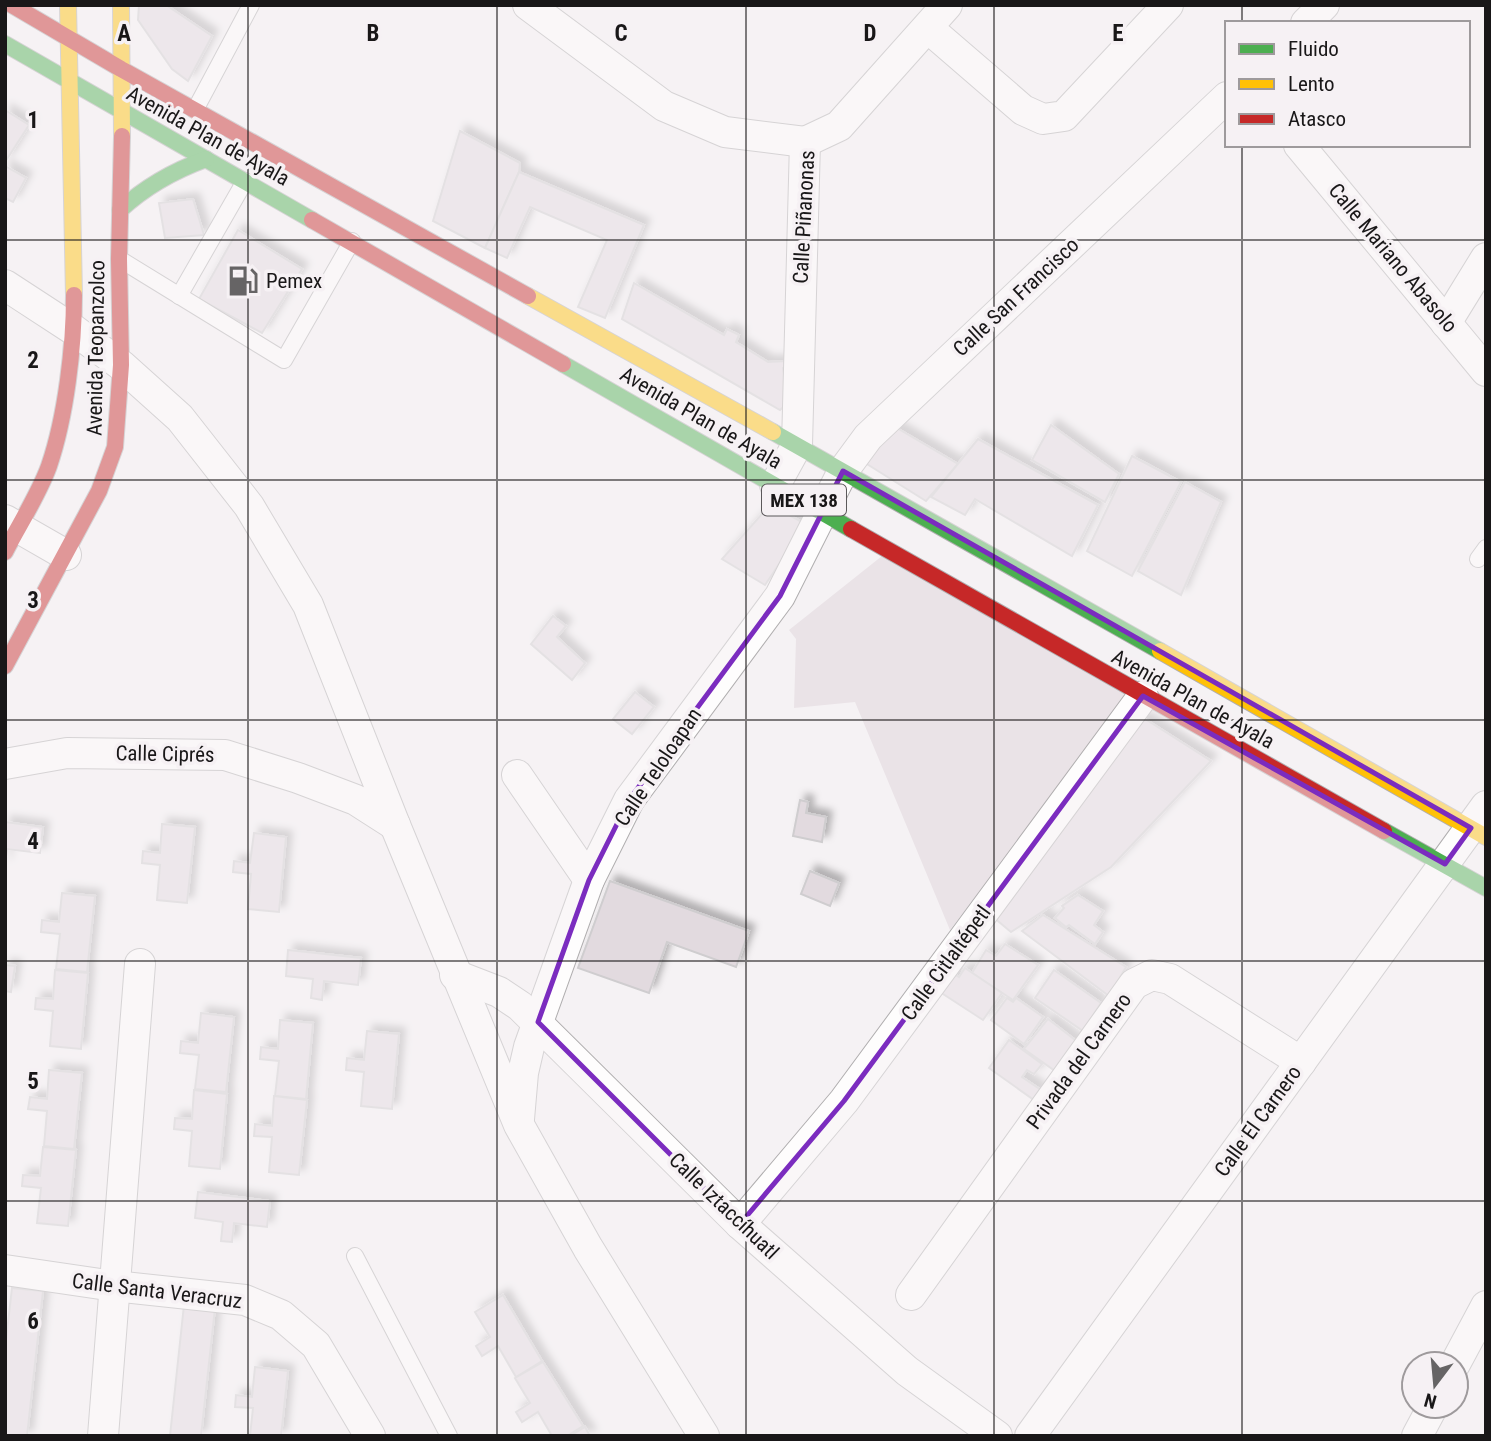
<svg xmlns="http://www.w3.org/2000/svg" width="1491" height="1441" font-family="'Roboto Condensed',sans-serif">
<defs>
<filter id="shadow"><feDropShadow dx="6" dy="-6" stdDeviation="3.5" flood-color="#0004"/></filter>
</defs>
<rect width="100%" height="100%" fill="#f5f2f4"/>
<path fill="#eae3e7" d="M882,556L1130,695L950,930L855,702L794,708L796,639L789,630Z"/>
<g fill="#e2dadf" stroke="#cfcdcf" stroke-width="2" filter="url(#shadow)">
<path d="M139,5H166L212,36L188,81L172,69L138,20Z"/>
<path d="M5,110L29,125L5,162Z"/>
<path d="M460,131L520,163L519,172L485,248L433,221Z"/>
<path d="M5,166L26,178L13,202L5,198Z"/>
<path d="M519,172L644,225L605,318L578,307L607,240L530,207L507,258L485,248Z"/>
<path d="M193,199L204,235L165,238L159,203Z"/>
<path d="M238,230L302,269L262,333L199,299Z"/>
<path d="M634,283L724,335L727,329L739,335L736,342L768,362L787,361V366L783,368L789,402L780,410L622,319Z"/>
<path d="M890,424L958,464L926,501L859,459Z"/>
<path d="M1051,425L1119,474L1105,502L1032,460Z"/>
<path d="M978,439L1098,505L1072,556L975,499L965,515L931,497Z"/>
<path d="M1132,456L1181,482L1132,576L1087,551Z"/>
<path d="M1185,482L1221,502L1181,595L1138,571Z"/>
<path d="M770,505L806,524L765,585L722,559Z"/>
<path d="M553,616L566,626L557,637L585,663L572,680L531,644Z"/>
<path d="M635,692L654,707L632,734L613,719Z"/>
<path d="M1142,717L1211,761L1111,867L1011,932L992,916Z"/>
<path d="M800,800L808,802L806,813L826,817L822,842L793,836Z"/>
<path d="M5,822L43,827L40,853L7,849L5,865Z"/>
<path d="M162,824L195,827L187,903L157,900L160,865L142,863L143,851L160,853Z"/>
<path d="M254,833L286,837L279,912L248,909L251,874L233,872L234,861L250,863Z"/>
<path d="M810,871L839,883L830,906L801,894Z"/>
<path d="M610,881L749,931L736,967L667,942L649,993L578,968Z"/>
<path d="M62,893L95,896L87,972L56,969L60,934L41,932L42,920L59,922Z"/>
<path d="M1078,895L1103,911L1094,925L1103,932L1095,944L1069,925L1066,927L1055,918L1064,908L1062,906Z"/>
<path d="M1043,915L1126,967L1109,996L1022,931Z"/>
<path d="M1005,944L1038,965L1013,1000L972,973L986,950L996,956Z"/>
<path d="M288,950L361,958L358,985L324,981L322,1000L311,998L313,979L286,976Z"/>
<path d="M5,965L15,966L11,992L5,991Z"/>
<path d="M965,968L1002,993L983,1020L940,992L953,973L959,977Z"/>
<path d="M55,970L88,973L81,1049L50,1046L53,1011L35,1009L36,998L53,999Z"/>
<path d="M1054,970L1101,1003L1083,1031L1035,998Z"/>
<path d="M1007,998L1013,1002L1016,998L1043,1017L1024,1044L991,1020Z"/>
<path d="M201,1013L234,1017L226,1092L195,1089L199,1055L180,1053L181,1041L198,1043Z"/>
<path d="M1048,1019L1079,1043L1058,1073L1024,1049Z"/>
<path d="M280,1020L313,1023L306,1099L275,1096L279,1061L260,1059L261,1047L278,1049Z"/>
<path d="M367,1031L399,1034L392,1109L361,1106L364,1072L346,1070L347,1058L364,1060Z"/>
<path d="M1009,1040L1042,1064L1034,1074L1027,1070L1022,1077L1041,1090L1034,1100L989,1068Z"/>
<path d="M49,1070L82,1073L74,1149L44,1146L47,1111L28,1109L30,1097L47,1099Z"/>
<path d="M194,1090L227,1094L220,1169L189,1166L192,1131L174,1129L175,1118L192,1119Z"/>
<path d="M274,1096L307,1100L299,1175L269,1172L272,1137L254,1136L255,1124L272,1126Z"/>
<path d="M43,1147L76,1150L68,1226L37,1223L41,1188L22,1186L23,1175L40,1176Z"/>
<path d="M198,1192L270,1201L267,1227L234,1223L232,1242L221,1241L223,1222L195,1218Z"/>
<path d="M12,1288L43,1291L27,1436H5V1349Z"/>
<path d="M503,1295L542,1361L516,1377L498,1346L482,1356L476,1346L490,1337L475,1312Z"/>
<path d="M184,1305L215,1308L201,1436H170Z"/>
<path d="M543,1362L583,1426L567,1436H552L538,1412L522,1422L516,1412L530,1403L515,1378Z"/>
<path d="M255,1367L288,1371L281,1436H250L253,1408L235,1407L236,1395L252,1397Z"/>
<path d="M585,1427L590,1436H570Z"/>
</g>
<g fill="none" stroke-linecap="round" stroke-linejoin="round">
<g stroke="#b0aeaf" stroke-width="18">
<g id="lane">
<path d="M195,110L251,5"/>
<path d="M121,260L284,360L352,241"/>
<path d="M179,296L245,181"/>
<path d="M1478,559L1486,548"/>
<path d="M355,1256L449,1436"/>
</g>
</g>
<g stroke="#b0aeaf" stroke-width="32">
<g id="street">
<path d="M528,5L664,106L725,132L805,142"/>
<path d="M1306,23L1324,5"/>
<path d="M928,28L1023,110L1043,119L1064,116L1168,5"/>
<path d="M805,142L839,126L947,5"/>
<path d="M1299,145L1486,371"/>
<path d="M5,285L74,330L121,365L180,418L249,506L308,605L395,825L519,1125L588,1248L704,1436"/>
<path d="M1446,323L1486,258"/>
<path d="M775,485L797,445L805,142"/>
<path d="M5,520L66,555"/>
<path d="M5,764L67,753L225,755L298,778L356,800L395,825"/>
<path d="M517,775L589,880"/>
<path d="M455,975L499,992L520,1006L740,1224L907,1371L997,1436"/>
<path d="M519,1119L523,1073L529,1047L589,880L629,800L780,596L843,471L868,437L1227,97"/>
<path d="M740,1224L844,1101L1143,696"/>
<path d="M5,1270L114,1286L245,1300L281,1315L316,1345L370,1436"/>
<path d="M911,1295L1134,984L1152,975L1170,979L1301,1062"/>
<path d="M1455,1364L1486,1306"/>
<path d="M103,1436L140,964"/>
<path d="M1030,1436L1486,806"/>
<path d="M1417,1436L1433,1406"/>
</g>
</g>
<g stroke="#b0aeaf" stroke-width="18">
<g id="fast">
<path d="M5,44L312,220"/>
<path d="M120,210C146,186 173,171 206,159"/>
<path d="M563,364L851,529"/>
<path d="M773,432L1160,651"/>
<path d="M1384,831L1486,888"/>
</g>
</g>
<g stroke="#b0aeaf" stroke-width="18">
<g id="slow">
<path d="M68,5L74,295"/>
<path d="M121,5L122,136"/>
<path d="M528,296L773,432"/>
<path d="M1160,651L1486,837"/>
</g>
</g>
<g stroke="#b0aeaf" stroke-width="18">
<g id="jam">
<path d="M12,5L121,69L528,296"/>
<path d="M312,220L563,364"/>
<path d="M851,529L1384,831"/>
<path d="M5,552C19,525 39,494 49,466C66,416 74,347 74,295"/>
<path d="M5,666L99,491L115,447L121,365L119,259L122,136"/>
</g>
</g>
<use href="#lane" stroke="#fefdfd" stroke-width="16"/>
<use href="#street" stroke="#fefdfd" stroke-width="30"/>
<use href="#fast" stroke="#4caf50" stroke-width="16"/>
<use href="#slow" stroke="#ffc107" stroke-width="16"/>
<use href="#jam" stroke="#c62828" stroke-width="16"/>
</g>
<path d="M0 0H1491V1441H0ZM843,471L1471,828L1445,864L1143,696L844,1101L740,1224L538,1022L589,880L629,800L780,596Z" fill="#f5f2f4" fill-opacity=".55" fill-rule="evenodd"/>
<path fill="none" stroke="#7b2cbf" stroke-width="5" stroke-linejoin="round" d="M843,471L1471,828L1445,864L1143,696L844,1101L740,1224L538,1022L589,880L629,800L780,596Z"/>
<path fill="none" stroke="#191718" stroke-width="2" stroke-opacity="0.55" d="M248,5V1436M497,5V1436M746,5V1436M994,5V1436M1242,5V23M1242,145V1436M5,240H1486M5,480H1486M5,720H1486M5,961H1486M5,1201H1486"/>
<defs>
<g id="fuel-bare" transform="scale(2.415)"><path d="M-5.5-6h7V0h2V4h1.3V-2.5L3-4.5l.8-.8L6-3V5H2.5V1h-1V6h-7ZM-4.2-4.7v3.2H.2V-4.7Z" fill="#666465" stroke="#f6f1f4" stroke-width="2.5" paint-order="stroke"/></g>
</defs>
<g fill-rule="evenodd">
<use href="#fuel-bare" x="243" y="281"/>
</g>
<g text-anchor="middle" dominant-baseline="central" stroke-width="7" stroke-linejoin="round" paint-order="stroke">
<rect fill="#f6f1f4" stroke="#5b585a" stroke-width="2" x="762" y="484.5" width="84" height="31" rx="5"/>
<g font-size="19" font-weight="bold" fill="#191718">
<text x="804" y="500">MEX 138</text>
</g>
<g font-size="21" fill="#191718" stroke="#f6f1f4">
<text transform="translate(208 136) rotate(29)">Avenida Plan de Ayala</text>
<text transform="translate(804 217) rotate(-87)">Calle Piñanonas</text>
<text transform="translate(1393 258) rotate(50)">Calle Mariano Abasolo</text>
<text transform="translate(1016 297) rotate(-43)">Calle San Francisco</text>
<text transform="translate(96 348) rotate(-89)">Avenida Teopanzolco</text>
<text transform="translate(701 418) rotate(30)">Avenida Plan de Ayala</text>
<text transform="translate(1193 699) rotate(29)">Avenida Plan de Ayala</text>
<text transform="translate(165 754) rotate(1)">Calle Ciprés</text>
<text transform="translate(658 767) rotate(-56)">Calle Teloloapan</text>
<text transform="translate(946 963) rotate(-54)">Calle Citlaltépetl</text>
<text transform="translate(1079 1061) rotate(-54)">Privada del Carnero</text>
<text transform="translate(1258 1121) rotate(-54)">Calle El Carnero</text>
<text transform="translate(724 1206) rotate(44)">Calle Iztaccíhuatl</text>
<text transform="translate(157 1291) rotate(7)">Calle Santa Veracruz</text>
</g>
<g font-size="21" fill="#191718" stroke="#f6f1f4" text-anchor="start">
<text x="266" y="281">Pemex</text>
</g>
</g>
<g font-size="23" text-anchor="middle" font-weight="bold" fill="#191718" stroke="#f6f1f4" stroke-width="7" stroke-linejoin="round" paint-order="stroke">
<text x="124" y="41">A</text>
<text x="373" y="41">B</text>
<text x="621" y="41">C</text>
<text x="870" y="41">D</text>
<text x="1118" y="41">E</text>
<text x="33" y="128">1</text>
<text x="33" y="368">2</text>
<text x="33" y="608">3</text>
<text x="33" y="849">4</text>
<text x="33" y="1089">5</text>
<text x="33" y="1329">6</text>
</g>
<rect width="1491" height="1441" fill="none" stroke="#191718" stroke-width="14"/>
<rect x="1225" y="21" width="245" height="126" fill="#f6f1f4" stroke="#9e9a9c" stroke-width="2"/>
<rect x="1239" y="44" width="35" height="10" fill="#4caf50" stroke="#9e9a9c" stroke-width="2"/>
<text x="1288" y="56" font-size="21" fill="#191718">Fluido</text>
<rect x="1239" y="79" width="35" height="10" fill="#ffc107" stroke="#9e9a9c" stroke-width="2"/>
<text x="1288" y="91" font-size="21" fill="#191718">Lento</text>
<rect x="1239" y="114" width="35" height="10" fill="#c62828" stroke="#9e9a9c" stroke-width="2"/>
<text x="1288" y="126" font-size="21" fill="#191718">Atasco</text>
<g transform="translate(1435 1385) rotate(196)"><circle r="33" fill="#f6f1f4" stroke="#9e9a9c" stroke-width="2"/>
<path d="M0-5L12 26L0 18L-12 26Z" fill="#666465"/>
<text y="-10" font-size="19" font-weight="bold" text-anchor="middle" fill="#191718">N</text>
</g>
</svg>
